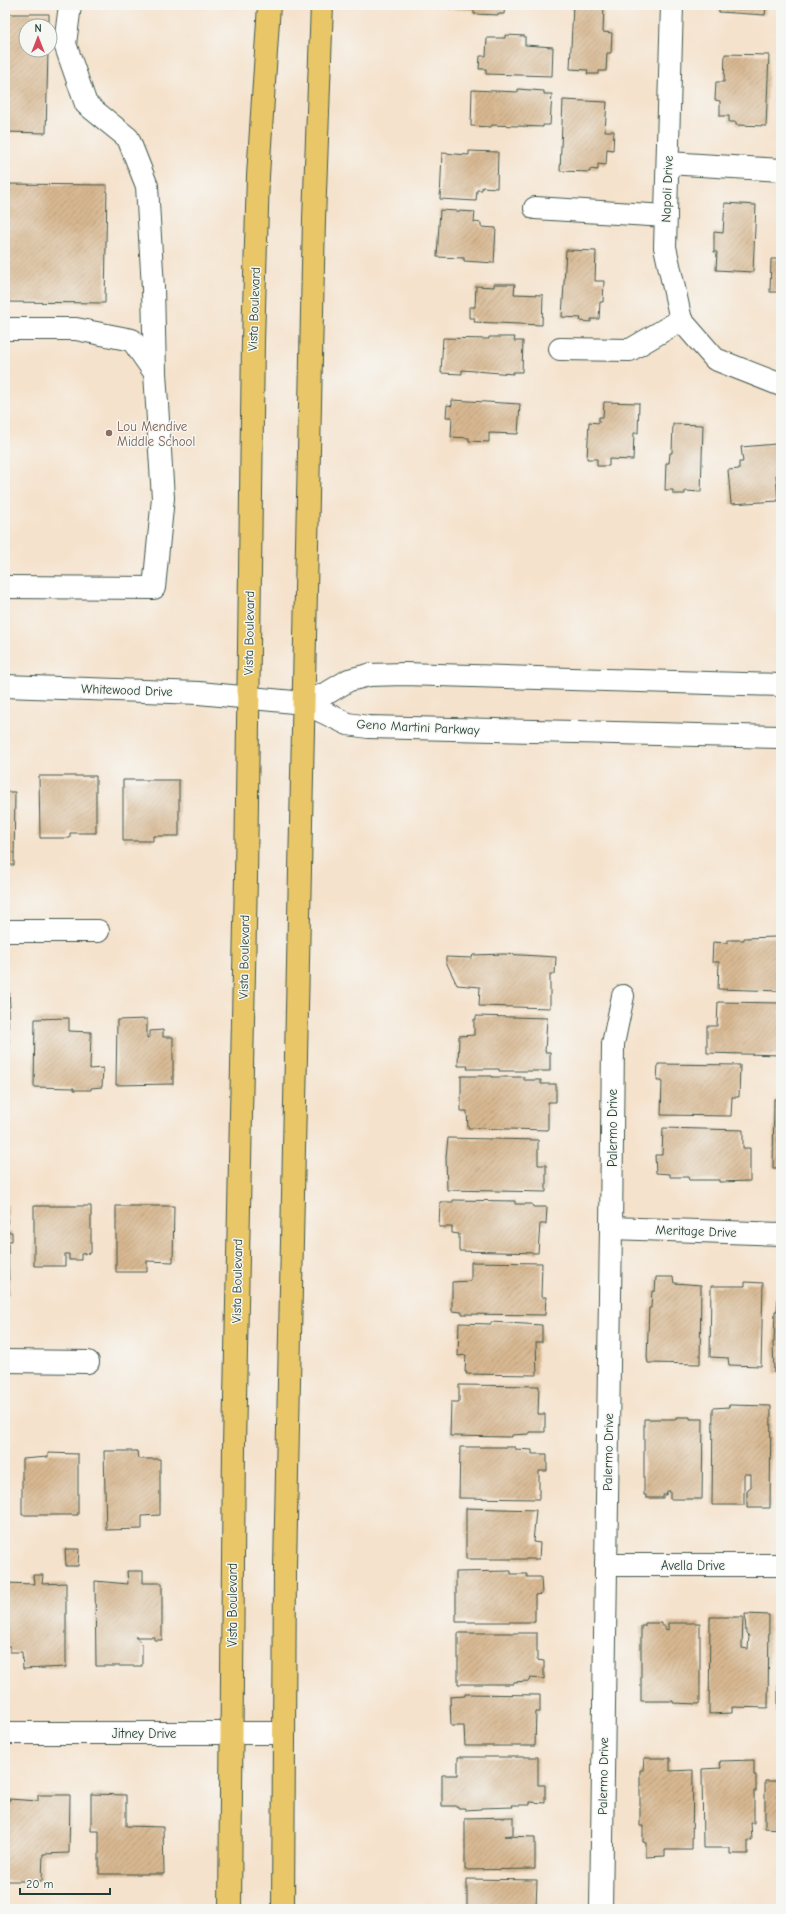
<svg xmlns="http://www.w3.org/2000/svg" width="786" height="1914" font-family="'Comic Neue',sans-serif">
<defs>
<pattern id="building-hatch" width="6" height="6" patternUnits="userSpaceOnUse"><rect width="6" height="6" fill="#d8b891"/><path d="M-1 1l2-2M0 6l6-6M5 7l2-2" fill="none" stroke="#af9777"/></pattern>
</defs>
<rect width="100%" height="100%" fill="#f6f6f2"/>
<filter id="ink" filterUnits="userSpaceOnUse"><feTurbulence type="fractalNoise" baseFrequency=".025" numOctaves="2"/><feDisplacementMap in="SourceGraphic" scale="8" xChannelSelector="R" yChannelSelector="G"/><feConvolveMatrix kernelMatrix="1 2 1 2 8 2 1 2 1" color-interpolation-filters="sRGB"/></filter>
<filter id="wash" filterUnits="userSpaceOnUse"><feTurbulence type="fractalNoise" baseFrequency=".012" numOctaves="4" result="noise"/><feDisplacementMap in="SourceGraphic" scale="16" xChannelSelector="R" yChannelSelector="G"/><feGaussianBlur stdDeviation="0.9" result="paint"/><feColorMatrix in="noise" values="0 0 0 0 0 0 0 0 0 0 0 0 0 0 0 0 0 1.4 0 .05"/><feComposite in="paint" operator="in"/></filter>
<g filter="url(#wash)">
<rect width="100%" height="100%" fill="#f5e2cc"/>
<g id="blocks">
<g fill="url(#building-hatch)">
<path d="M449,5H505L504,14H499V15L474,14V10L449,9Z"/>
<path d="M573,5H604L603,32L612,33L611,53H607L606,71H599V74H587L588,70L570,69Z"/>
<path d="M719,5H766L765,15L719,12Z"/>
<path d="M5,14H49V26H26V50H48L46,133L5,132Z"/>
<path d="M505,35L525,36V45L553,47L552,76L486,74V69H479L480,56H486L487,38H505Z"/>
<path d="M725,54L769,55L766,126L736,125V122H729V116H720V101L715,100L716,82H724Z"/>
<path d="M518,89L544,91V94H552L550,125H543V127L492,125L491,127L471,126L472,90L518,92Z"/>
<path d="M563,100L607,102L605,131H614L613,150L607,149L606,165L598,164V170L590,169V172L560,171Z"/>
<path d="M469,151L498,152L497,188L482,187V190H477L476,201L440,199L442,153L469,155Z"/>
<path d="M5,184L107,185L105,303L5,302Z"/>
<path d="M725,203L756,205L753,272L716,270L717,252H714V232L723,233Z"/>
<path d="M440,210L475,212L474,222L481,223V227L496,228L494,263L464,261V258L437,257Z"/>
<path d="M566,250L596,251L595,281H604L603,302H600L599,319H591V322L580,321L581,318L562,317Z"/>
<path d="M771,259H781V292H770Z"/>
<path d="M494,284H515L514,294L543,295L542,325L474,322L475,318H469V307H475L476,286L494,287Z"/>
<path d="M489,337H515L514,341H523L522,372H513V374L462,370V374L441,373L443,338L489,339Z"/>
<path d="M452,400L520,404L518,434L489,433V442L469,441V438L451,437L452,417H446L447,405L452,406Z"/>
<path d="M604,402L639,403L638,433H634L633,460L609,459V466H597V459H587L589,422L599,423V417H603Z"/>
<path d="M673,424L703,425L701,492L685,491V494H673V490H665L666,463H669L670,453H672Z"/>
<path d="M776,444L779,475H776L778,501L731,504L728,470L739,469V462H743L741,447Z"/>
<path d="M39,776H96V833H70V838H40Z"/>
<path d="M123,780H179V836H153V841H123Z"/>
<path d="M5,792H15L14,865H5Z"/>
<path d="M777,937L781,938V991L718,989L719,962H712L713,942L727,943V940H744V938Z"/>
<path d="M504,954L556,957L555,974H550V1008L479,1006L480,987L457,985L446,962V957L472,958L473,955Z"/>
<path d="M5,992H9L10,1007H8L9,1051H5Z"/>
<path d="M718,1002L781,1003V1055L707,1053V1026H717Z"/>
<path d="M476,1016L547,1018L545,1052H550V1071H499V1069H467L468,1066H458L459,1036L474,1035V1019L476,1020Z"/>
<path d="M69,1018V1031L91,1032L90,1069L103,1068L102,1087L91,1088V1090H74V1088L34,1087L35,1019Z"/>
<path d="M147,1019V1038L150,1037V1031L163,1030V1037H173V1084L116,1085L117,1020Z"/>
<path d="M658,1064L740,1065L739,1097H732L731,1116L661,1115L662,1081H657Z"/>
<path d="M461,1076H492V1077H524V1080H541V1084H556V1102H548V1130L468,1128L467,1111H461Z"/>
<path d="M774,1099H781V1168H773Z"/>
<path d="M663,1128L743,1130V1148H750V1181L719,1182V1180H689L688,1177H670V1174L656,1173L655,1155H662Z"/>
<path d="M448,1138L538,1140V1165H546V1192L447,1190L446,1157Z"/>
<path d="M453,1200L515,1201V1204H532L533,1207H547L546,1224H540L538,1253L459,1251V1234L452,1233V1227H439L440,1202H453Z"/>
<path d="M5,1205H8L7,1232H12V1241H8L9,1295H5Z"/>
<path d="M34,1206H91V1253L81,1254V1260H69V1254H65V1266H34Z"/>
<path d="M116,1206H174L173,1262L147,1261V1272H116Z"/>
<path d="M471,1262L542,1263L541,1297H546L545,1315L462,1314V1312L452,1311V1282L471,1281Z"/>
<path d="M656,1277H673L674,1283L701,1285L700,1364L648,1363L647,1357L649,1308H651L652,1291H655Z"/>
<path d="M745,1282L763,1283L761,1366L729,1365L728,1358L710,1357L711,1286H745Z"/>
<path d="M781,1293V1373H774L773,1342H774L775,1311H777L778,1294Z"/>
<path d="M491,1322L542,1325V1342H536L537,1375L466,1374L467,1372H465L466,1355L458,1356L459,1323L491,1324Z"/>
<path d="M459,1385L539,1386L538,1414H545V1432H529V1434L512,1435V1437L450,1436L451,1402H459Z"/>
<path d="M729,1405L771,1406L770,1508H747V1490L751,1487V1474H744V1505H712L713,1408L729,1407Z"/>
<path d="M676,1417H690V1419H703L702,1499H670V1491H667L666,1495H663V1498H646V1495H644V1419H676Z"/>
<path d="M460,1447H515V1449L532,1450V1454H547V1471H539V1499L459,1498Z"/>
<path d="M104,1451H137L138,1459H160V1515L142,1516V1529L106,1530Z"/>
<path d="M48,1453L78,1454V1515H22V1459L48,1457Z"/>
<path d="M466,1508L536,1510L533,1542L540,1543L539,1559H466Z"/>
<path d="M65,1549H79L78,1566H66Z"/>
<path d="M127,1571H143V1583H162V1640H154V1637H135L142,1643V1666H96L95,1581L128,1584Z"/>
<path d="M511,1571V1574H527V1577H541L542,1594L535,1595V1622H456V1572Z"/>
<path d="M33,1575H43L42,1584L66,1583V1667L23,1669L22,1652H10V1646H5V1583L34,1584Z"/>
<path d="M745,1614L769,1615L768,1708L732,1707V1713L709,1714L710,1617H743L742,1648L748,1649L749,1636L746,1633Z"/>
<rect x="778" y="1614" width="3" height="98"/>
<path d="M645,1623H662V1626H665V1629L668,1630V1623H700V1702L698,1704L673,1703V1701H641V1626H645Z"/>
<path d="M458,1633H537V1660L544,1661V1679L530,1678L529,1681L513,1682V1684H458Z"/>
<path d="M465,1694L540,1695V1712H536L535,1746H465L464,1726H451L450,1697L465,1696Z"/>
<path d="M458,1757H538V1785H545V1803L530,1802V1805H512L513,1807L481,1808V1809L465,1810V1808H458V1806H442V1775H458Z"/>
<path d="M644,1758H670V1771L693,1770L692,1850H665V1856L646,1857V1843L643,1842V1826H640V1770H643Z"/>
<path d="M754,1760V1775H756V1791H754V1823H751L752,1840H748V1854H730V1848H703L702,1769L721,1768L720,1761Z"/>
<path d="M765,1781H781V1829L765,1828Z"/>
<path d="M91,1794L126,1795V1826L163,1827L164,1874H99V1831H91Z"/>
<path d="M38,1795H70L69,1853L43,1854L42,1881H5V1801H9V1799L38,1801Z"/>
<path d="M513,1817V1835L504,1836L535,1837V1869L465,1870V1818Z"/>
<path d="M467,1879L537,1880L536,1909H467Z"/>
</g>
</g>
</g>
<g filter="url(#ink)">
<use href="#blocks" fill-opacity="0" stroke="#3f564b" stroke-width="1"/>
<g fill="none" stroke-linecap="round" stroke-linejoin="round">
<g stroke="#3f564b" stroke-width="24">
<g id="minor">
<path d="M70,5L65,44L86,104L128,138L147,186L153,288L155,373"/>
<path d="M672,5L665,247L681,320L715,359L781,385"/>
<path d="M668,163L781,170"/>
<path d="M535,208L666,216"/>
<path d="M5,329H76L132,340L155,373L163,498L154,588L5,587"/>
<path d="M560,349L630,350L681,320"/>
<path d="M5,686L199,693L304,703L348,724L368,727L781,737"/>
<path d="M304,703L329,692L349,680L369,675L404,674L781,685"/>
<path d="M5,931H98"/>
<path d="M611,1228L781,1234"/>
<path d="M5,1361L88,1362"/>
<path d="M606,1565H781"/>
<path d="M5,1733H284"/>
<path d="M601,1909L611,1228L613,1044L623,996"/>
</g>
</g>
<g stroke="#3f564b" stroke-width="24">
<g id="major">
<path d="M230,1909L234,1446L246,877L253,341L258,176L269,5"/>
<path d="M283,1909L285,1567L314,219L322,5"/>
</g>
</g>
<use href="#minor" stroke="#fff" stroke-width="22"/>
<use href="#major" stroke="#e9c769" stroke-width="22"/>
</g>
</g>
<circle fill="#8d6e63" stroke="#f6f6f2" stroke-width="1.5" cx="109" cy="433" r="4"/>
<g text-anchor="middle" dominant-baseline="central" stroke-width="3" stroke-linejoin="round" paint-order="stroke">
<g font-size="13" fill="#1f3d34" stroke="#f6f6f2">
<text transform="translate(667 189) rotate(-88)">Napoli Drive</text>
<text transform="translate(254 309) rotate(-88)">Vista Boulevard</text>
<text transform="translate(249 633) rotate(-89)">Vista Boulevard</text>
<text transform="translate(127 690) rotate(2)">Whitewood Drive</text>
<text transform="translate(418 727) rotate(3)">Geno Martini Parkway</text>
<text transform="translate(244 957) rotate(-89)">Vista Boulevard</text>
<text transform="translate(612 1128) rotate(-90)">Palermo Drive</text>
<text transform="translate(696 1231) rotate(2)">Meritage Drive</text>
<text transform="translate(237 1281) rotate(-89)">Vista Boulevard</text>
<text transform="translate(608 1452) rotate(-89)">Palermo Drive</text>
<text x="693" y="1565">Avella Drive</text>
<text transform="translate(232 1605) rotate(-90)">Vista Boulevard</text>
<text x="144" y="1733">Jitney Drive</text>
<text transform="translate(603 1776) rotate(-89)">Palermo Drive</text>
</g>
<g font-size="13" fill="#785e54" stroke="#f6f6f2" text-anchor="start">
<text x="117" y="426">Lou Mendive<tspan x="117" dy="15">Middle School</tspan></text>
</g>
</g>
<rect width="786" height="1914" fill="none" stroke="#f6f6f2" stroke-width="20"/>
<g transform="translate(38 38)"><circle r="19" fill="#f6f6f2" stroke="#a0aca6"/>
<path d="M0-3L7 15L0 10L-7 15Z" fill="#d1495b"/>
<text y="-6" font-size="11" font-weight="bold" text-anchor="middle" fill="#1f3d34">N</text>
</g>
<path d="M20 1888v6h90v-6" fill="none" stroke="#1f3d34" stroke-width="2"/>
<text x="26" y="1888" font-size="12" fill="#1f3d34" stroke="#f6f6f2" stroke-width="3" paint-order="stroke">20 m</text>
</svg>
